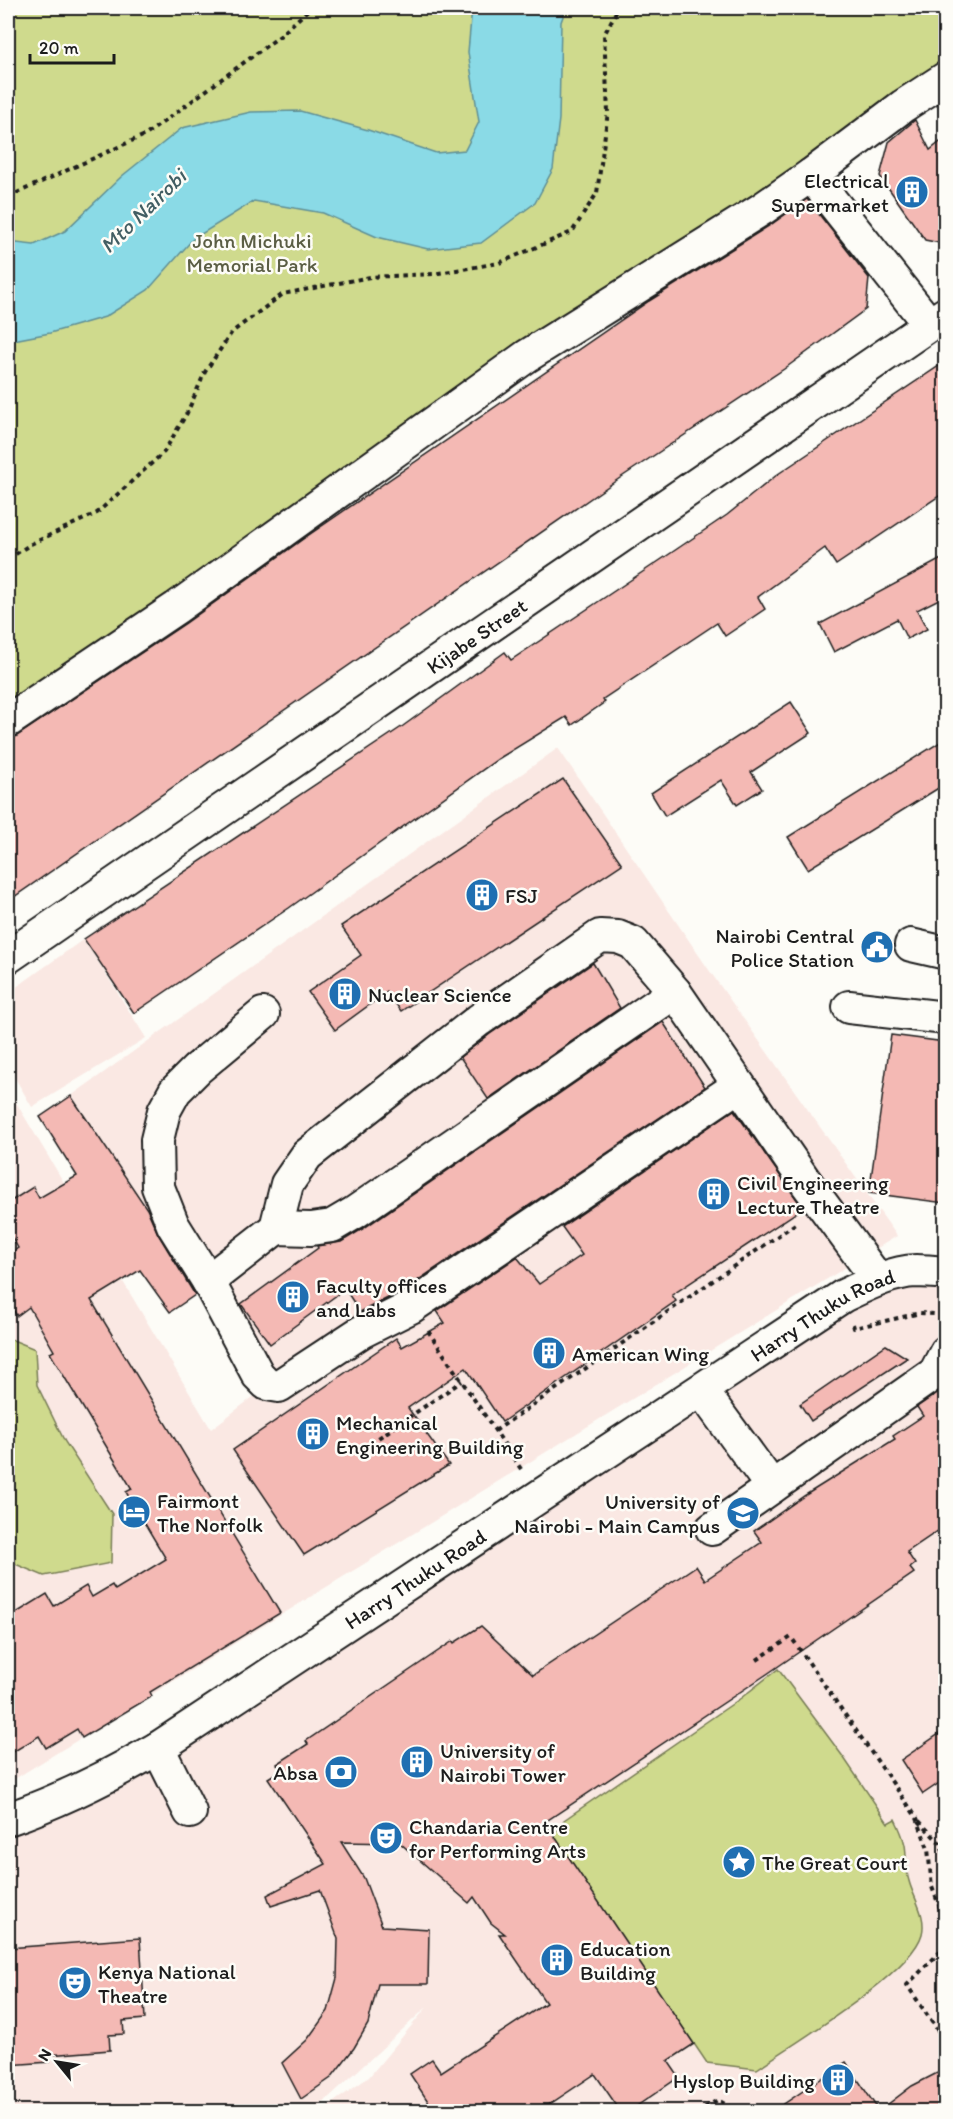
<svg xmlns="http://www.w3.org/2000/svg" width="953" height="2119" font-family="Itim,sans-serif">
<rect width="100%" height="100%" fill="#fdfcf7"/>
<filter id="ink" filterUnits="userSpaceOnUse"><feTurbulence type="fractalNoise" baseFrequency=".0167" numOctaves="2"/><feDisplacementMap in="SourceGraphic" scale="12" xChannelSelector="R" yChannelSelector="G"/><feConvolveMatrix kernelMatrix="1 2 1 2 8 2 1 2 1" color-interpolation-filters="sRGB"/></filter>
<g filter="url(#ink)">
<g fill="#fae8e3">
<path d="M558,748L709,970L897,1236L8,1783V1089L211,1429L261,1391L71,1096Z"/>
<path d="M84,939L146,1038L32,1107L8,1066V993Z"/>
<path d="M945,1283V2111H321L369,2077L427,2007L314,2111H8V1839L132,1779L859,1302L886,1290Z"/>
</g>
<g fill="#cfda8d" stroke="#767b54" stroke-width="1.5">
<path d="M8,8H945V78L8,725Z"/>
<path d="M8,1338L35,1349L37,1385L65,1442L112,1514L111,1563L44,1576L8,1561Z"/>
<path d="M778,1669L844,1758L888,1823L895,1819C899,1827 903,1836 905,1845C907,1857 905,1869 909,1881C913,1897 927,1916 922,1934C911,1974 794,2043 757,2069L707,2063L551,1831L558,1830L564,1820L741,1698Z"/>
</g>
<path fill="#8adae6" stroke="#5e8e95" stroke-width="1.5" d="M472,8H566L561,22L559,119L553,169L535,203L481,243L428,249L377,237L323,213L254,201L193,239L148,290L105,317L50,333L8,341V242L34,245L65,231L122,176L182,128L251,112L300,111L368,130L436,153L465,150L479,122L468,52Z"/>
<g fill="#f4b9b4" stroke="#1c1c1c" stroke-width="1.5">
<path d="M915,120L930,150L945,138V244L925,240L880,176L889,142Z"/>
<path d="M807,199L869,278L866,309L784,369L620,478L8,901V742L186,623L303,539L649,301L772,224Z"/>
<path d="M945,362V492L836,565L825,548L758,597L765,609L725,636L717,623L603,699L605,702L572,725L566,717L498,759L289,908L134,1013L84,939L403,726L505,652L511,660L671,553L727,515L778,474Z"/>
<path d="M945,557V596L917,610L927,629L907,639L897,619L834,652L820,624Z"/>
<path d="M791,702L811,733L751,772L762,789L737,805L721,780L665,816L651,793Z"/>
<path d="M945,739V784L808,869L788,837Z"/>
<path d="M563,779L622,864L401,1011L387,992L335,1030L308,992L361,955L341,926Z"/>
<path d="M593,963L620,1008L488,1099L460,1057L490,1034Z"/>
<path d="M663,1022L705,1087L402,1291L360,1312L345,1289L270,1344L241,1304L318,1248L317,1246L341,1242L364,1228Z"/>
<path d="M891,1035L945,1042V1203L869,1193Z"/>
<path d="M71,1096L147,1209L158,1234L195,1295L170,1312L140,1270L91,1300L280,1613L150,1692L152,1696L82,1738L77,1729L46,1748L39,1736L8,1755V1618L47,1594L54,1606L86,1586L92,1597L112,1585L115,1590L166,1559L126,1492L132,1489L50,1353L54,1351L29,1307L17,1316L8,1302V1255L18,1248L8,1230V1203L33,1187L39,1198L77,1176L40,1117Z"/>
<path d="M734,1110L803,1208L672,1295L676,1301L502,1422L466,1368L408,1408L449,1465L304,1555L233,1450L396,1338L402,1347L445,1323L437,1311L517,1257L539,1284L582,1255L562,1227Z"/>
<path d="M886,1345L907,1358L811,1421L800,1404Z"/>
<path d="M945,1388V1526L907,1552L915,1564L910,1568L914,1573L767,1674L545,1822L694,2044L668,2061L679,2077L628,2112H621L595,2074L538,2112H435L410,2074L432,2059L441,2072L546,2003L499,1934H505L491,1923L474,1897L469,1903L400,1843L341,1842L364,1878L382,1926L429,1929L428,1984H378L368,2024L354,2048L331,2078L301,2099L282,2063L307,2040L328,2011L337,1978L338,1939L320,1890L271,1906L267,1895L326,1864L268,1778L281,1770L277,1764L308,1744L306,1741L453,1641L454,1643L481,1626L533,1675L696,1566L705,1580L762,1542L754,1531L804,1496L895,1439L893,1436L923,1416L917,1407Z"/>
<path d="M945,1730V1779L923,1794L901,1760Z"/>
<path d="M140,1938L145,2019L123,2021L124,2034L109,2035L110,2050L49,2055L50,2062L8,2065V1948Z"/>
<path d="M846,2062L879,2111L912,2086L945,2069V2112H772Z"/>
</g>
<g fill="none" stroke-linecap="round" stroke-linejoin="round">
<g stroke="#1c1c1c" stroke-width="36">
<g id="minor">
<path d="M811,175L903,106L946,78"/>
<path d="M8,721L176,608L527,356L762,209L811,175L929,324"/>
<path d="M911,945L946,953"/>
<path id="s1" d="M8,957L945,314"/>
<path d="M849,1007L946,1018"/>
<path d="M738,1086L411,1307L361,1332L279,1386L267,1384L258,1375L208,1281L276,1228L287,1184L307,1155L479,1020L600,936L618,937L633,943L675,992L805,1181L878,1280"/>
<path d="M276,1228L311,1229L332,1226L354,1213L675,992"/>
<path d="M208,1281L173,1225L158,1187L157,1140L164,1111L175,1091L197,1069L263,1014"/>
<path d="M702,1391L772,1487"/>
<path d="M712,1529L935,1373L946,1352"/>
<path d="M158,1748L190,1812"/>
<path id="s2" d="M8,1819C60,1801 110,1776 158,1748L843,1296C866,1285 891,1272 916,1271C926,1271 936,1272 946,1273"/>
</g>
</g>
<g stroke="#1c1c1c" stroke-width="4" stroke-dasharray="4.5 4.5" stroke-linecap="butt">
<path d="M8,197L147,134L280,36L310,8"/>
<path d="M8,559L31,544L97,513L164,452L187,413L205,372L232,332L283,294L370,277L433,274L499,263L572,232L597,193L608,112L604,35L618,8"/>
<path d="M853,1324L854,1328L920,1313L946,1315"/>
<path d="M428,1331L523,1472"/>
<path d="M495,1431L798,1222"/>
<path d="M371,1443L462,1381"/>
<path d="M757,1660L791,1637L917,1818L928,1849L932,1887L943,1916L946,1937"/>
<path d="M919,1821L940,1843L946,1859"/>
<path d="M938,2031L907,1985L946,1946"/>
<path d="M697,2112L718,2100L739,2112"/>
</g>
<use href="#minor" stroke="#fdfcf7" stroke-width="32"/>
</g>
</g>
<defs>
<g id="building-disc" transform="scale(1.725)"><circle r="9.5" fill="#1f6fb2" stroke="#fdfcf7"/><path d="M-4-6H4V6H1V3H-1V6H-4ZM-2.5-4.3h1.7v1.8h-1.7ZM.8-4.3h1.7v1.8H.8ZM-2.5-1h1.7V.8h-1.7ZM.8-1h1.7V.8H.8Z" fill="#fff"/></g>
<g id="civic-disc" transform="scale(1.725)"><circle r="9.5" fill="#1f6fb2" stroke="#fdfcf7"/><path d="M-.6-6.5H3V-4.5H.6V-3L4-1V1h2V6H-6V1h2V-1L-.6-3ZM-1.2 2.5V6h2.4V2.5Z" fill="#fff"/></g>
<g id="hotel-disc" transform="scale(1.725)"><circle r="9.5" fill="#1f6fb2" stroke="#fdfcf7"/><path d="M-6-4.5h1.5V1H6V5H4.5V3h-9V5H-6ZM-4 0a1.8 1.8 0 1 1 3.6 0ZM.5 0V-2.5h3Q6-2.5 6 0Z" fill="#fff"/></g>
<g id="university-disc" transform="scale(1.725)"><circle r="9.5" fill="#1f6fb2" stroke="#fdfcf7"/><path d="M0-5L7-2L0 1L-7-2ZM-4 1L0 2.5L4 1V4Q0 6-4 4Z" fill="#fff"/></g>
<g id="bank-disc" transform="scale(1.725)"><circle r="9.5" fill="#1f6fb2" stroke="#fdfcf7"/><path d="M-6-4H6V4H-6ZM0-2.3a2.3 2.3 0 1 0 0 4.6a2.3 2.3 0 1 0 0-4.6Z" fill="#fff"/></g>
<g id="theatre-disc" transform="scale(1.725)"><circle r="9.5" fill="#1f6fb2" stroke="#fdfcf7"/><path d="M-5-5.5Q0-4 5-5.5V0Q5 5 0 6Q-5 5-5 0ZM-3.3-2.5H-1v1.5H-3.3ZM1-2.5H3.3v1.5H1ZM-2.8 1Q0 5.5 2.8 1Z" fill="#fff"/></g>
<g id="sight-disc" transform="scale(1.725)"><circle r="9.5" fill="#1f6fb2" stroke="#fdfcf7"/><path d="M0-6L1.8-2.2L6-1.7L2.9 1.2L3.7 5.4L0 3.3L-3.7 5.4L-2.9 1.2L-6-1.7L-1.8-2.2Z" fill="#fff"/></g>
</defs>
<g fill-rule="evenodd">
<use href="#building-disc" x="912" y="192"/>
<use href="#building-disc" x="482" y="895"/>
<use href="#civic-disc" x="877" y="947"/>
<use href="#building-disc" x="345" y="994"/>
<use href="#building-disc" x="714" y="1194"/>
<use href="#building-disc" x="293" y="1297"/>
<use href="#building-disc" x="549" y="1353"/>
<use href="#building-disc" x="313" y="1434"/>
<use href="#hotel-disc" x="134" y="1512"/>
<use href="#university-disc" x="743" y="1513"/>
<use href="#building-disc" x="417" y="1762"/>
<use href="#bank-disc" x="341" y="1772"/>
<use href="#theatre-disc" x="386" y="1838"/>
<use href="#sight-disc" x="739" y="1862"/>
<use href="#building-disc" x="557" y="1960"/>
<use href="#theatre-disc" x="75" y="1983"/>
<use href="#building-disc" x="838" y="2080"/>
</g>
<g text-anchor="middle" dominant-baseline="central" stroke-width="5" stroke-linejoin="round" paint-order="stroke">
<g font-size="21" fill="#1c1c1c" stroke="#fdfcf7" text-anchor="start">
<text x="889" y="180" text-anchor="end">Electrical<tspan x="889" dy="24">Supermarket</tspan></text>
<text x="505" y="895">FSJ</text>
<text x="854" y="935" text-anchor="end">Nairobi Central<tspan x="854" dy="24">Police Station</tspan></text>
<text x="368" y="994">Nuclear Science</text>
<text x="737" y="1182">Civil Engineering<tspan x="737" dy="24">Lecture Theatre</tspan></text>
<text x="316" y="1285">Faculty offices<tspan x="316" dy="24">and Labs</tspan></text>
<text x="572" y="1353">American Wing</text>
<text x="336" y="1422">Mechanical<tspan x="336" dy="24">Engineering Building</tspan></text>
<text x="157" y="1500">Fairmont<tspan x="157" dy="24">The Norfolk</tspan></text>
<text x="720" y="1501" text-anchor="end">University of<tspan x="720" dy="24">Nairobi - Main Campus</tspan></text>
<text x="440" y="1750">University of<tspan x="440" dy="24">Nairobi Tower</tspan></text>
<text x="318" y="1772" text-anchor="end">Absa</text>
<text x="409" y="1826">Chandaria Centre<tspan x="409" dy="24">for Performing Arts</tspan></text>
<text x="762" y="1862">The Great Court</text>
<text x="580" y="1948">Education<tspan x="580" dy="24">Building</tspan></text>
<text x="98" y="1971">Kenya National<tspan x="98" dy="24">Theatre</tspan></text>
<text x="815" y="2080" text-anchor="end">Hyslop Building</text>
</g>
<g font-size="21" fill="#5b5e44" stroke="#fdfcf7">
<text x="252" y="240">John Michuki<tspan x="252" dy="24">Memorial Park</tspan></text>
</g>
<g font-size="21" fill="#1c1c1c" stroke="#fdfcf7">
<text stroke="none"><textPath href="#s1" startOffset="568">Kijabe Street</textPath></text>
<text stroke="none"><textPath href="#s2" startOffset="960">Harry Thuku Road</textPath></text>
<text stroke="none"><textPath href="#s2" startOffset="474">Harry Thuku Road</textPath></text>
</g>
<g font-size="22" font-style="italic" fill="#425e63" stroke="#fdfcf7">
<text transform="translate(143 211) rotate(-44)">Mto Nairobi</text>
</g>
</g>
<rect width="953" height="2119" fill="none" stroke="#fdfcf7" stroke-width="30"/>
<rect x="15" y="15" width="923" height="2089" fill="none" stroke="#1c1c1c" stroke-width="2" filter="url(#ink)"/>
<g transform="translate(57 2062) rotate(300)" stroke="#fdfcf7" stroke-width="4.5" paint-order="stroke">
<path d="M0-4.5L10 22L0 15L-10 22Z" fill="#1c1c1c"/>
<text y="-9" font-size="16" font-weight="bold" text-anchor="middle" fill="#1c1c1c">N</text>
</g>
<path d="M30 54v9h84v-9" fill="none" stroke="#1c1c1c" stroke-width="3"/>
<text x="39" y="54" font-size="18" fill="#1c1c1c" stroke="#fdfcf7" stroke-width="4.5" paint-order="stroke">20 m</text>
</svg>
